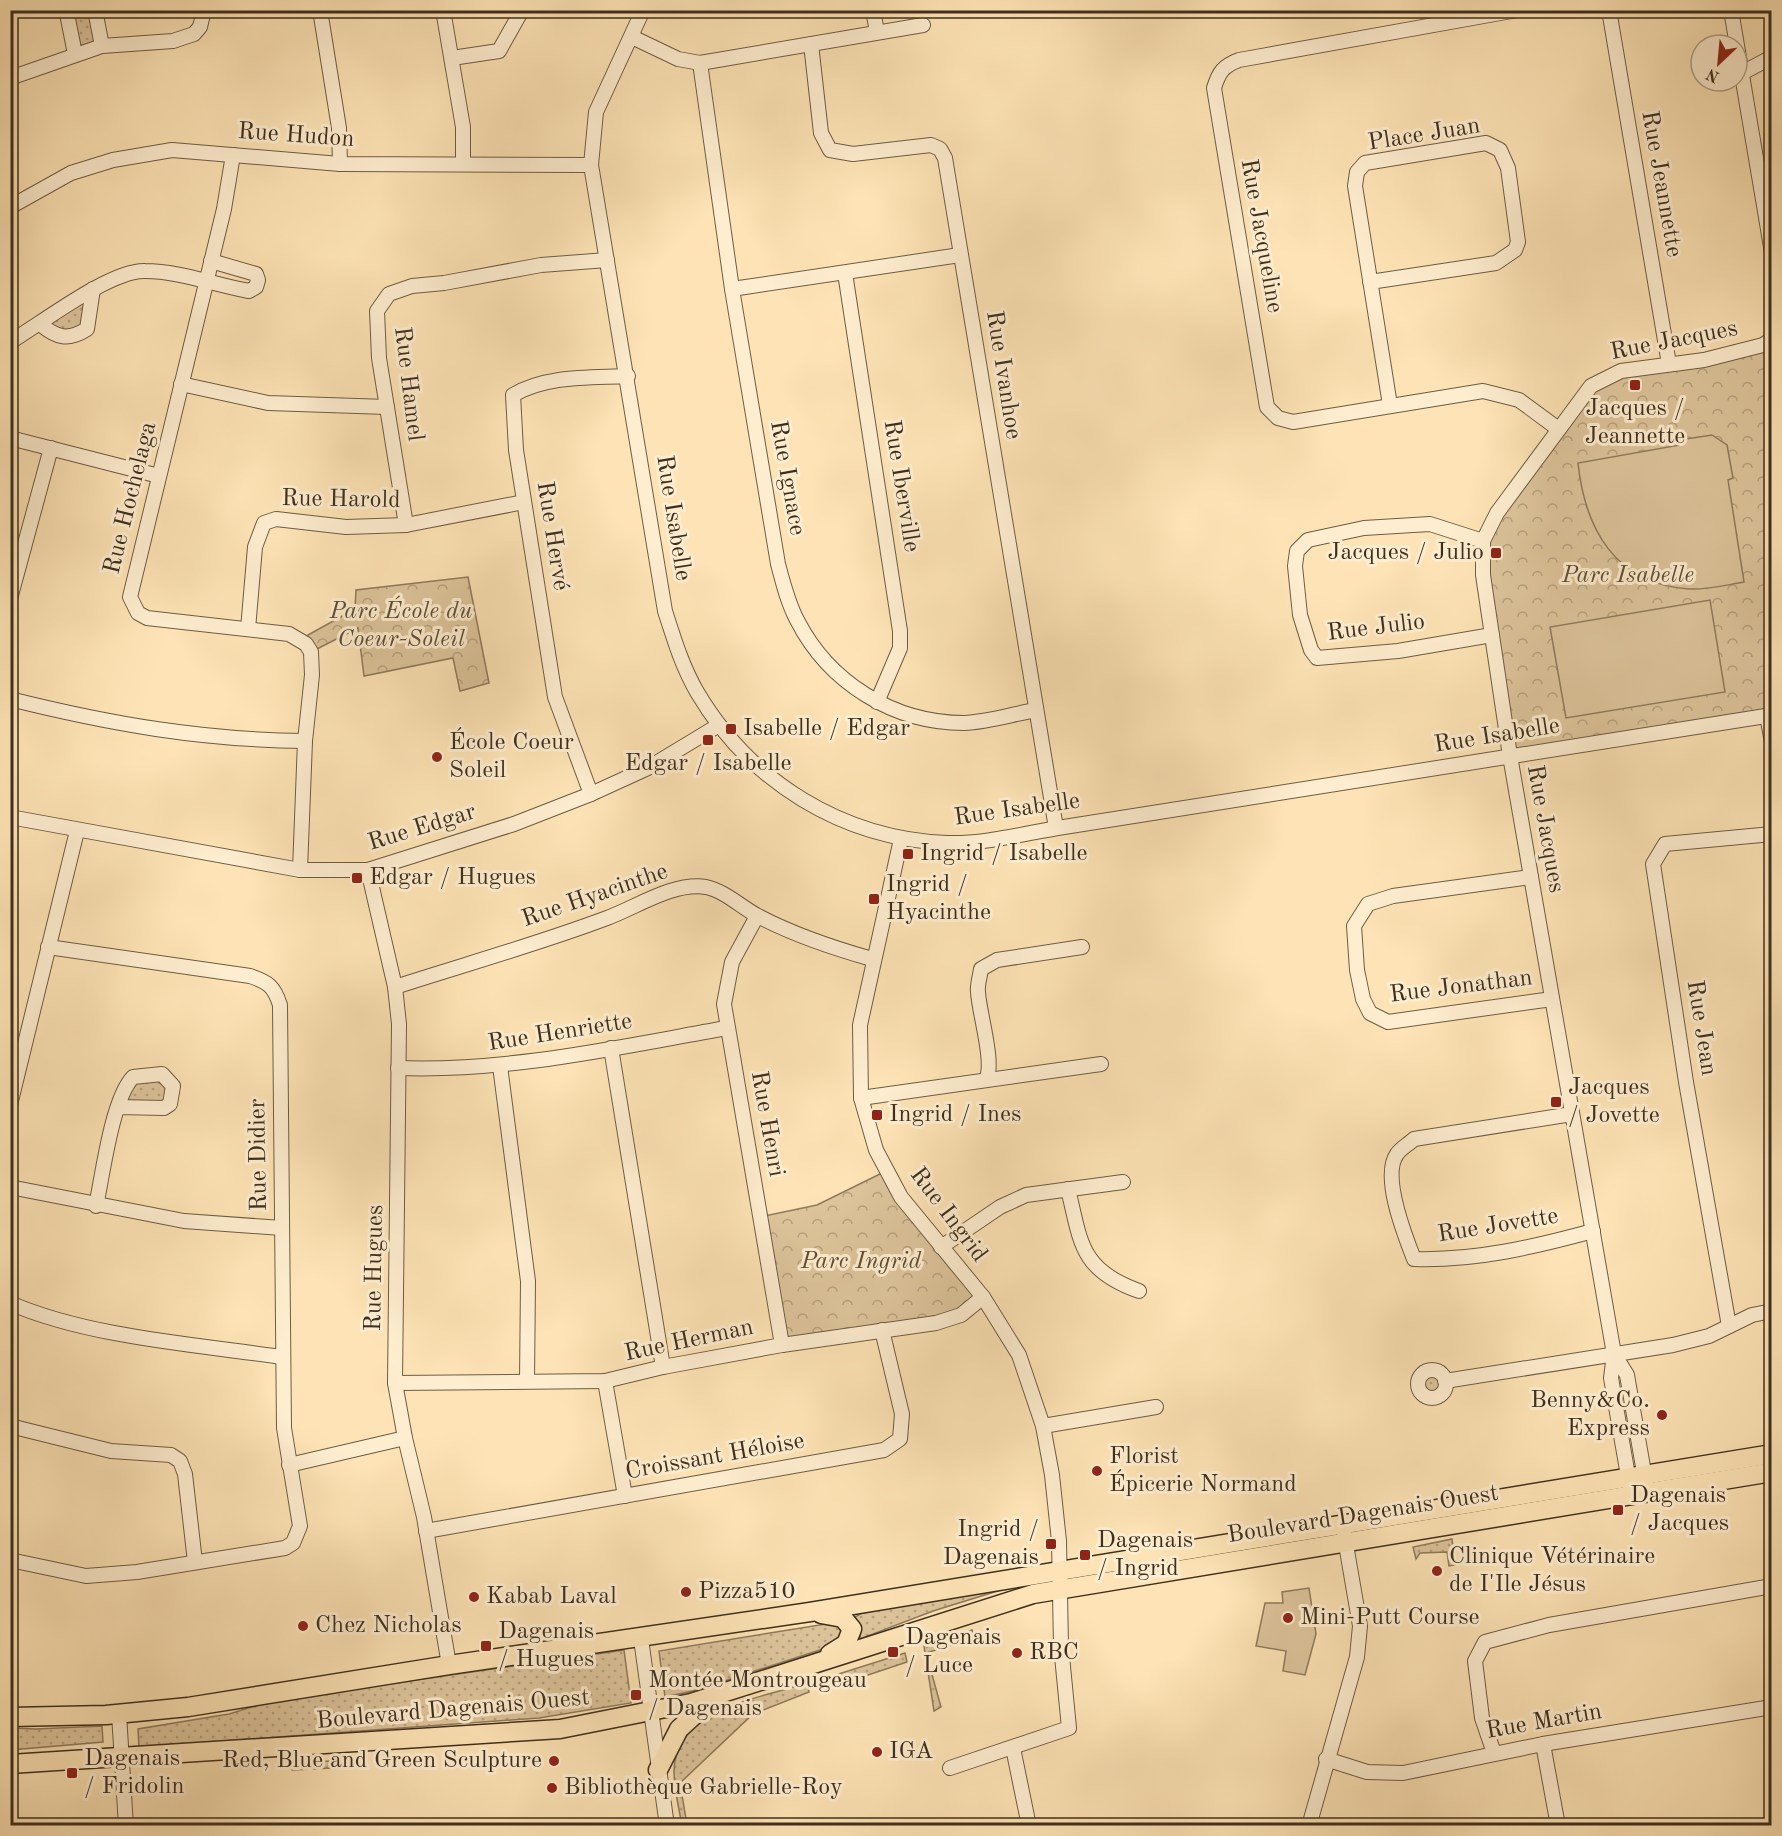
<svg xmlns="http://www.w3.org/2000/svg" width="1782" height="1836" font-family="'Old Standard TT',serif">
<defs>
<pattern id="grass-dots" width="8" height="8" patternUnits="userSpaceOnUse" patternTransform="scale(1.5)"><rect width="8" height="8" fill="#ddc49b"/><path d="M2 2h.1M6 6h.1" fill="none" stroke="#b5a07e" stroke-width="1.8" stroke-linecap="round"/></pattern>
<pattern id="park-crowns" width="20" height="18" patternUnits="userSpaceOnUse" patternTransform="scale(1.5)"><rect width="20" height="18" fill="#ddc49b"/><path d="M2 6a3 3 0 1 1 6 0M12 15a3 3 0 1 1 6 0" fill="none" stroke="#b5a07e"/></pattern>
</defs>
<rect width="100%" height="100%" fill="#fde3b5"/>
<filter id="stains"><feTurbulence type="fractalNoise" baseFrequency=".00333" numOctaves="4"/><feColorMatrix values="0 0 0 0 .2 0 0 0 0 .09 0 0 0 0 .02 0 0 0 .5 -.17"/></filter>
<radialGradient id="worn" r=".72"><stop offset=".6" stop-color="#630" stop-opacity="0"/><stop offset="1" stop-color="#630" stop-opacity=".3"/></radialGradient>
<g fill="url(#grass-dots)" stroke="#8e7a5c" stroke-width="1.5">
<path d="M72,11H95L102,46L75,54Z"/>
<path d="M93,289L87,329L73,338L40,324Z"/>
<path d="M162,1074L173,1086L170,1104L118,1107L126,1085Z"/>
<circle cx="1432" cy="1384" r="14"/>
<path d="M1452,1539L1455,1565L1449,1566L1447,1552L1420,1553L1416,1559L1413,1547Z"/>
<path d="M1020,1584L933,1611L860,1639V1631L855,1617L862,1613Z"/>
<path d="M832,1623L838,1626L842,1633L832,1646L697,1690L665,1697L659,1651Z"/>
<path d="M972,1630L975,1638L926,1653L941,1707L934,1711L924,1646Z"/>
<path d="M624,1650L631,1703L539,1718L139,1747L138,1729L229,1714L272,1701Z"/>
<path d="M905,1653L907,1662L832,1687L829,1677Z"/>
<path d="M807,1683L809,1692L753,1714L680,1783L687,1825L682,1826C679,1808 674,1789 674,1771C675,1709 761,1698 807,1683Z"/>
<path d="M102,1726L103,1742L11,1750V1728L36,1729Z"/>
<path d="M351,1760L352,1767L292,1770V1763Z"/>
</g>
<g fill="url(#park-crowns)" stroke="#8e7a5c" stroke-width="1.5">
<path d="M1771,339V715L1510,756L1483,541L1604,378Z"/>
<path d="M468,577L489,683L460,691L453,658L364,676L358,628L311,652L299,640L355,609L356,590Z"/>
<path d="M884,1172L983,1297L961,1315L789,1344L760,1217L817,1205Z"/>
</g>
<g fill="#ddc49b" stroke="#8e7a5c" stroke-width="1.5">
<path d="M1712,435L1727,445L1733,478L1728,480L1744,582C1726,585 1707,590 1689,589C1615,584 1585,529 1578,463L1680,445L1679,440Z"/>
<path d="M1710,600L1725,692L1566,718L1550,627Z"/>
<path d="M1309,1588L1316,1634L1305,1675L1283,1671L1286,1651L1256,1646L1265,1603H1283L1282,1592Z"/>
</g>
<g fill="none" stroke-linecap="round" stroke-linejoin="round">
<g stroke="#6e5c44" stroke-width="16">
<g id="minor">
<path d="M72,10L67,14L75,54"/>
<path d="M95,10L102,46"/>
<path d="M320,10L339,128L340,164"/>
<path d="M443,10L463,127V164"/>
<path d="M643,10L596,112L591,165L665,611C674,639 682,666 697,692C750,782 843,839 947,843C987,844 1025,833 1064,827L1772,715"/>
<path d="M873,10L877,32"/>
<path d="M1517,10L1239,60C1223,66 1219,72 1214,88L1267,407L1278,418L1293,422L1483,391L1519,400L1557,428"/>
<path d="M1609,10L1669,364"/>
<path d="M1731,10L1772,253"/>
<path d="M632,37L678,59L700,63L923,25"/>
<path d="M811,44L821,133L830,150L853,154L931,145L940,149L945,158L1056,828"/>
<path d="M452,58L499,51L522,10"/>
<path d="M700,63L732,289L778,564C783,583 788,603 797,620C829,683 894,723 964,723C988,722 1013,714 1036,710"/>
<path d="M1742,73L1772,57"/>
<path d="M10,78L102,46L173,41L194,34L200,27L204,10"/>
<path d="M233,155L224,209L130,597L138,613L147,618L289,634L306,644L311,652L312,675L305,741L300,870"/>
<path d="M10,207L71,173L113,160L172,150L340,164L591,165"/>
<path d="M845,273L900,631V648L877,702"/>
<path d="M1370,282L1496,263L1515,250L1518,242L1508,168L1500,150L1486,143L1365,163L1357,172L1355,186L1390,405"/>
<path d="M732,289L960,255"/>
<path d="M40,324C57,338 68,341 87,329L93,289"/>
<path d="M10,342C42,323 110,270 145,271C179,271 215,285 249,291L256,287L258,280L256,274L211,261"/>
<path d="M181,384L268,403L387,407"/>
<path d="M10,438L159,476"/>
<path d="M406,525L379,358L377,311L389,294L412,286L444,283L541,265L607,260"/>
<path d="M1483,541L1430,524L1364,528L1308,540L1297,551L1295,566L1300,615L1311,650L1317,658L1398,651L1492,635"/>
<path d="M10,599L51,448"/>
<path d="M248,629L255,547L264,523L276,519L346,527L406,525L524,502"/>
<path d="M10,699C110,724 202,740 305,741"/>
<path d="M1767,716L1772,742"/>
<path d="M591,794L555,697L516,450L513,395C546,375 590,378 628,376"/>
<path d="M10,817L300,870H368L514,824L591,794L648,768L719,725"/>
<path d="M901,839L860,1025L861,1098L876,1150L901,1197L983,1297L1019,1355L1043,1426L1052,1475L1059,1541L1061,1646L1069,1728L950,1768"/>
<path d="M368,870L395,987L399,1024L395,1383L405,1438L424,1517L449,1665"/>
<path d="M1531,877L1393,896L1368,904L1354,926L1357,970L1363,999L1370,1013L1388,1022L1552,999"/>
<path d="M757,916L732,962L724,1004L782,1345"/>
<path d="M395,987C466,964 538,944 607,918C637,907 673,882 706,887C725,891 741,907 758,916C794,935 833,948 872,959"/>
<path d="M611,1048L663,1367"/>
<path d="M500,1066L528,1281L527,1381"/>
<path d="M398,1068C509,1072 618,1047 727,1028"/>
<path d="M986,1080C995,1063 979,1013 978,992C977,985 980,977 981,969L997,960L1082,947"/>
<path d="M861,1098L1101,1064"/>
<path d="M10,1105L77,831"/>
<path d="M1572,1114L1414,1139C1409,1144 1401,1148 1397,1154C1381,1176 1405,1236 1414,1259C1475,1261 1534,1247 1593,1231"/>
<path d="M10,1187L184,1221L282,1228"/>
<path d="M1068,1189C1081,1243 1080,1270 1139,1291"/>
<path d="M96,1206C103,1173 112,1099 133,1077L162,1074L173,1086L170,1104L164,1108L118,1107"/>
<path d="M941,1247L1000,1207L1026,1195L1123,1182"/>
<path d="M10,1303C87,1337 199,1345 282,1357"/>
<path d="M1729,1326L1686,1082L1653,864L1665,844L1772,834"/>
<path d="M1614,1354L1627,1375L1646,1484"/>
<circle cx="1432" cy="1384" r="14"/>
<path d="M605,1381L625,1496"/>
<path d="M1445,1381L1673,1345L1709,1336L1752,1315L1772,1311"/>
<path d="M395,1383L605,1381L663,1367L782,1345L936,1323L961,1315L983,1297"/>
<path d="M10,1426L111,1451L171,1455L180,1461L185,1474L195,1562"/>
<path d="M1043,1426L1156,1407"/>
<path d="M289,1465L405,1438"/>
<path d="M1630,1487L1611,1378L1614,1354L1510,756L1483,575V541L1497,513L1591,386L1621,371L1704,360L1763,345L1772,339"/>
<path d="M426,1531L884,1450L900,1439L902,1414L882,1330"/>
<path d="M10,1560L86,1576L137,1572L285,1548L293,1543L300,1526L284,1428L280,1005C274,986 268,982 250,976L48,947"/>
<path d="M641,1639L667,1826"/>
<path d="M119,1714L126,1826"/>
<path d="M1543,1744L1558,1826"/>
<path d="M1013,1748L1029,1826"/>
<path d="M1494,1753L1482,1718L1475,1661L1485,1642L1549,1625L1772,1586"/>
<path d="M1326,1759L1367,1772L1403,1773L1543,1744L1772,1707"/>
<path d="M1309,1826L1357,1657L1360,1626L1344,1533"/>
<path d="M1770,1826L1772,1825"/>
</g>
</g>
<g stroke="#3f2f1e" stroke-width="21">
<g id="major">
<path d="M821,1614L843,1618L852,1629L846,1644L830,1654"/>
<path d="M10,1717L106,1715L188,1707L449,1665L810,1612L1772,1454"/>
<path d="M10,1764L560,1729L691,1703L1033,1594L1772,1472"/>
<path d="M658,1770L679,1729L711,1700"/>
</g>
</g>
<use href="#minor" stroke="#feedcf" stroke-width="14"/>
<use href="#major" stroke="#fde3b5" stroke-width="18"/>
</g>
<g fill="#8f2418" stroke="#feedcf" stroke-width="2">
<rect x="1629" y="379" width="12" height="12" rx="3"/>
<rect x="1490" y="547" width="12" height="12" rx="3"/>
<rect x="725" y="723" width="12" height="12" rx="3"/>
<rect x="702" y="734" width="12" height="12" rx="3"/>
<circle cx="437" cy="757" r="6"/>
<rect x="902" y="848" width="12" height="12" rx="3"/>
<rect x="351" y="872" width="12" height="12" rx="3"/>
<rect x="868" y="893" width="12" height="12" rx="3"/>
<rect x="1550" y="1096" width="12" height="12" rx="3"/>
<rect x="871" y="1109" width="12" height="12" rx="3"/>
<circle cx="1662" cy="1415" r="6"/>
<circle cx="1097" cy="1471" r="6"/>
<rect x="1612" y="1504" width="12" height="12" rx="3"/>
<rect x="1045" y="1538" width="12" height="12" rx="3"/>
<rect x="1079" y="1549" width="12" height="12" rx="3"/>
<circle cx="1437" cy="1571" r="6"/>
<circle cx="686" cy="1592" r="6"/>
<circle cx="474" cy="1597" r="6"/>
<circle cx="1288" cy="1618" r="6"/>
<circle cx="303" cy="1626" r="6"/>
<rect x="480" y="1640" width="12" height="12" rx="3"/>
<rect x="887" y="1646" width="12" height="12" rx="3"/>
<circle cx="1017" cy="1653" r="6"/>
<rect x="630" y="1689" width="12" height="12" rx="3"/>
<circle cx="877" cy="1752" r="6"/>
<circle cx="554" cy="1761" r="6"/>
<rect x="66" y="1767" width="12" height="12" rx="3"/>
<circle cx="552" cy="1788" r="6"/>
</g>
<g text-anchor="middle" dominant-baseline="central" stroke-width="6" stroke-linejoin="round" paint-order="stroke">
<g font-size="24" fill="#3f2f1e" stroke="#feedcf">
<text transform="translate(1424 135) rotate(-9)">Place Juan</text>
<text transform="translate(296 136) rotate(4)">Rue Hudon</text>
<text transform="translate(1661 184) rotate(80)">Rue Jeannette</text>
<text transform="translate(1261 236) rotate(80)">Rue Jacqueline</text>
<text transform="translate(1674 341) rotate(-11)">Rue Jacques</text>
<text transform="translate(1003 375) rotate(81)">Rue Ivanhoe</text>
<text transform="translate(408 384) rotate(83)">Rue Hamel</text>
<text transform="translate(787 478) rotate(80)">Rue Ignace</text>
<text transform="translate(901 486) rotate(81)">Rue Iberville</text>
<text transform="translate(131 498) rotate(-76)">Rue Hochelaga</text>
<text transform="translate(341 500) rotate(1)">Rue Harold</text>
<text transform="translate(673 518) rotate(81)">Rue Isabelle</text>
<text transform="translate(552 536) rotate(81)">Rue Hervé</text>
<text transform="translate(1376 628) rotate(-7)">Rue Julio</text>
<text transform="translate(1497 736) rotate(-9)">Rue Isabelle</text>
<text transform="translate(1017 810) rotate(-8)">Rue Isabelle</text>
<text transform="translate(422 828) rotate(-17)">Rue Edgar</text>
<text transform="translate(1545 829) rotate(80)">Rue Jacques</text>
<text transform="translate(595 896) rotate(-19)">Rue Hyacinthe</text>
<text transform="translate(1461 987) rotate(-7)">Rue Jonathan</text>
<text transform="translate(1701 1028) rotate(81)">Rue Jean</text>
<text transform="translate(560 1033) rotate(-9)">Rue Henriette</text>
<text transform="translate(767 1124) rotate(80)">Rue Henri</text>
<text transform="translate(259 1155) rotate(-91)">Rue Didier</text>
<text transform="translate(948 1215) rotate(53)">Rue Ingrid</text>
<text transform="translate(1498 1226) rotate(-9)">Rue Jovette</text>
<text transform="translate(375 1268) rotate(-89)">Rue Hugues</text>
<text transform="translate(689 1341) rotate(-12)">Rue Herman</text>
<text transform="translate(715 1457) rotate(-10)">Croissant Héloise</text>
<text transform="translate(1363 1515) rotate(-9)">Boulevard Dagenais Ouest</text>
<text transform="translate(453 1710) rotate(-5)">Boulevard Dagenais Ouest</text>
<text transform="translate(1544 1722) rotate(-10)">Rue Martin</text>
</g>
<g font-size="24" fill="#3f2f1e" stroke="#feedcf" text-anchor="start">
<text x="1635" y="409" text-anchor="middle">Jacques /<tspan x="1635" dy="28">Jeannette</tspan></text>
<text x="1484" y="553" text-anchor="end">Jacques / Julio</text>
<text x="743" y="729">Isabelle / Edgar</text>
<text x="449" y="743">École Coeur<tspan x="449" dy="28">Soleil</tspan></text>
<text x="708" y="764" text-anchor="middle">Edgar / Isabelle</text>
<text x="920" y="854">Ingrid / Isabelle</text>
<text x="369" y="878">Edgar / Hugues</text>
<text x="886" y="885">Ingrid /<tspan x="886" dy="28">Hyacinthe</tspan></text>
<text x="1568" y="1088">Jacques<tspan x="1568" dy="28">/ Jovette</tspan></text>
<text x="889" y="1115">Ingrid / Ines</text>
<text x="1650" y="1401" text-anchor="end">Benny&amp;Co.<tspan x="1650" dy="28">Express</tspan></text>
<text x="1109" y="1457">Florist<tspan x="1109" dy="28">Épicerie Normand</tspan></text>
<text x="1630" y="1496">Dagenais<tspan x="1630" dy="28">/ Jacques</tspan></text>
<text x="1039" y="1530" text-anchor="end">Ingrid /<tspan x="1039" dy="28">Dagenais</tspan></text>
<text x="1097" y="1541">Dagenais<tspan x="1097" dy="28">/ Ingrid</tspan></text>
<text x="1449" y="1557">Clinique Vétérinaire<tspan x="1449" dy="28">de I'Ile Jésus</tspan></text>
<text x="698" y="1592">Pizza510</text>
<text x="486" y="1597">Kabab Laval</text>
<text x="1300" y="1618">Mini-Putt Course</text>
<text x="315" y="1626">Chez Nicholas</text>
<text x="498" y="1632">Dagenais<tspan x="498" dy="28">/ Hugues</tspan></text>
<text x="905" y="1638">Dagenais<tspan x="905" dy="28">/ Luce</tspan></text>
<text x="1029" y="1653">RBC</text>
<text x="648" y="1681">Montée Montrougeau<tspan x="648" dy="28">/ Dagenais</tspan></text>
<text x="889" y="1752">IGA</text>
<text x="84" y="1759">Dagenais<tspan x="84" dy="28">/ Fridolin</tspan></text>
<text x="542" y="1761" text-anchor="end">Red, Blue and Green Sculpture</text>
<text x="564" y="1788">Bibliothèque Gabrielle-Roy</text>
</g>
<g font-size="24" font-style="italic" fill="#5f4d37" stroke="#feedcf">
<text x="1628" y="576">Parc Isabelle</text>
<text x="401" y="612">Parc École du<tspan x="401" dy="28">Coeur-Soleil</tspan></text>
<text x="861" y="1262">Parc Ingrid</text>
</g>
</g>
<rect width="1782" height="1836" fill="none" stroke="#fde3b5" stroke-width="36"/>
<rect x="12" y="12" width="1758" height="1812" fill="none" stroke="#3f2f1e" stroke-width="3"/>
<rect x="18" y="18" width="1746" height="1800" fill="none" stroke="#3f2f1e" stroke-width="1.5"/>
<g transform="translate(1719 63) rotate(206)"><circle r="28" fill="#feedcf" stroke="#b2a188" stroke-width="1.5"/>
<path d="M0-4.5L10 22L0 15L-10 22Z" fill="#8f2418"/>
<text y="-9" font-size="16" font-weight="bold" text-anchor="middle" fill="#3f2f1e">N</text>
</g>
<rect width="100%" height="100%" filter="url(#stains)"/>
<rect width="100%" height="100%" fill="url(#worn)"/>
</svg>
